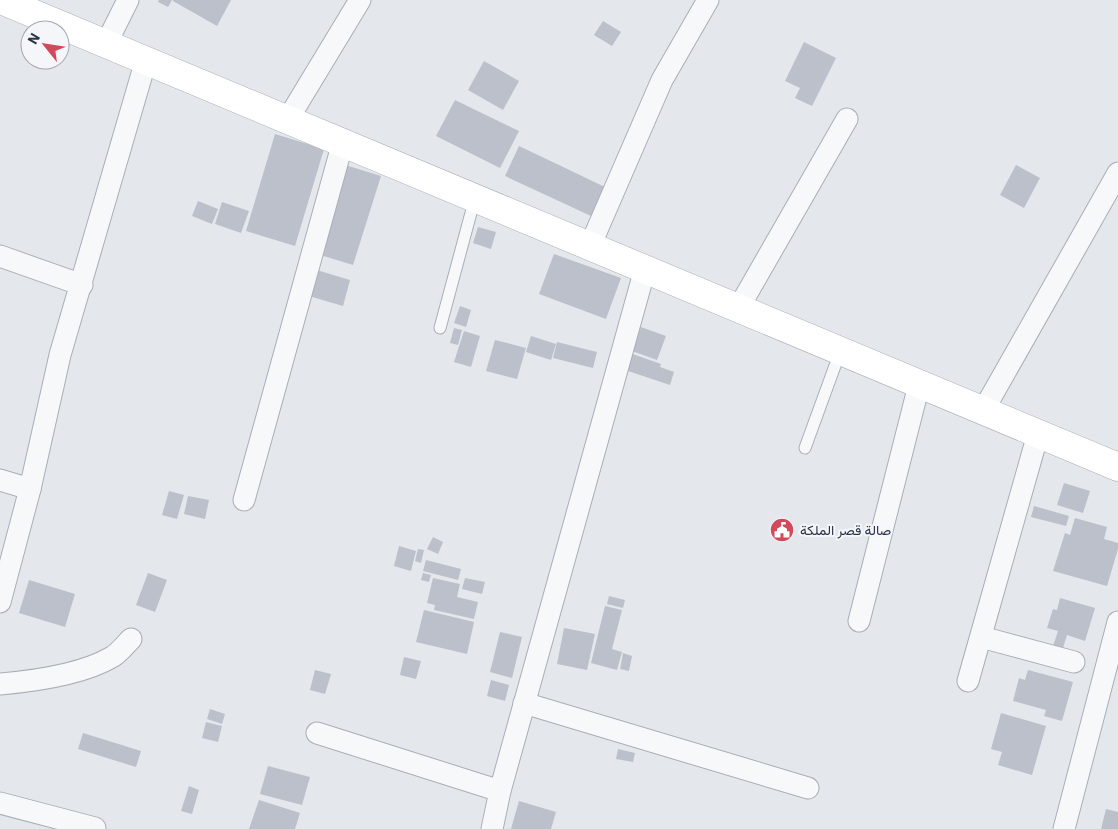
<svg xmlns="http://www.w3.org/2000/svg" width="1118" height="829" font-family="'IBM Plex Sans',Vazirmatn,sans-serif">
<rect width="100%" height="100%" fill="#e4e7ec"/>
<g fill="#bbc0ca">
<path d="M159,0H172L168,7L158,2Z"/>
<path d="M173,0H231L217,26L173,1Z"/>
<path d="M603,21L621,32L612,46L594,35Z"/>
<path d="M804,42L836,58L812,106L795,98L800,88L785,81Z"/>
<path d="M484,61L519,81L503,110L468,90Z"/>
<path d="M455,100L519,131L500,168L436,136Z"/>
<path d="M275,134L324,149L295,246L246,231Z"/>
<path d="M519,146L605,187L591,216L505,176Z"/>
<path d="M342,164L381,176L353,265L314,253Z"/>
<path d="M1016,165L1040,178L1024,208L1000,195Z"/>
<path d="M198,201L218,209L212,224L192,216Z"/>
<path d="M222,202L249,211L241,233L215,224Z"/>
<path d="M478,227L496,232L491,249L473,243Z"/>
<path d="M554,254L621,278L606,319L539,294Z"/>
<path d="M310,268L350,280L343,306L302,294Z"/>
<path d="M460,306L471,310L466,327L454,323Z"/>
<path d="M641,327L666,336L657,360L632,351Z"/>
<path d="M454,328L462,330L458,345L450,343Z"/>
<path d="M464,331L480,336L471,367L454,362Z"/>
<path d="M531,336L556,344L551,360L526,352Z"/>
<path d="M495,340L526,348L517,379L486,371Z"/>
<path d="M557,342L597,352L593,368L553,358Z"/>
<path d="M627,352L661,364L660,367L674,372L670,385L622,369Z"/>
<path d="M1064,483L1090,491L1083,513L1057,505Z"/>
<path d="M169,491L184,495L177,519L162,515Z"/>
<path d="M188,496L209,500L205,519L184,514Z"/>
<path d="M1034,506L1069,516L1066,526L1031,517Z"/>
<path d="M1075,518L1107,527L1104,539L1118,543V549L1107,586L1053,571L1065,533L1070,535Z"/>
<path d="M433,537L443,542L438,554L427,549Z"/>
<path d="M399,546L416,551L411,571L394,566Z"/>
<path d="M418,549L424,550L421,563L415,561Z"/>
<path d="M426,560L461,569L458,580L423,571Z"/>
<path d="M148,573L167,580L155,612L136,605Z"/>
<path d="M423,573L431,575L429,582L421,580Z"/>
<path d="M433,578L460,584L457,597L478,602L474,619L434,610L435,605L427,603Z"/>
<path d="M465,578L485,582L482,594L462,589Z"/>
<path d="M29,580L75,594L65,627L19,613Z"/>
<path d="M609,596L625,600L623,608L607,604Z"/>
<path d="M1060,598L1095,608L1085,641L1067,635L1063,648L1053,646L1058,631L1047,628L1053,609L1057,610Z"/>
<path d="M605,606L622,610L612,649L622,652L617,670L591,663Z"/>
<path d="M424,610L474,622L467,654L416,642Z"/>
<path d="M564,628L595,634L587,670L557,664Z"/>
<path d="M500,632L522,637L512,678L490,672Z"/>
<path d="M623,653L632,656L629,671L620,669Z"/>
<path d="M404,657L421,661L416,679L400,675Z"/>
<path d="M315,670L331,674L325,694L310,690Z"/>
<path d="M1028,670L1073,682L1062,721L1044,716L1046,710L1013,701L1019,678L1025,680Z"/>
<path d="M491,680L509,685L505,701L487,696Z"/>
<path d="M210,709L225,714L222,724L207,719Z"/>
<path d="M1001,713L1046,726L1032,775L998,765L1002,752L991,749Z"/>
<path d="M206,722L222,726L218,742L202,738Z"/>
<path d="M83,733L141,751L136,767L78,749Z"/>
<path d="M618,749L635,753L633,762L616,759Z"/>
<path d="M268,766L310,777L302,805L260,794Z"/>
<path d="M189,786L199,790L192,814L181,811Z"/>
<path d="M259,800L300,813L295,829H249Z"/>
<path d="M519,801L556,812L551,829H511Z"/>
<path d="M1106,809L1118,812V829H1101Z"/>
</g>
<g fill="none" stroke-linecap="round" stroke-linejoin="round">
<g stroke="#a9aeb7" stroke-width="13">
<g id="service">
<path d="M440,328L475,198"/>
<path d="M805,448L840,352"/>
</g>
</g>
<g stroke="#a9aeb7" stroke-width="23">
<g id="minor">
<path d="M106,44L128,0"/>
<path d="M288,119L360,0"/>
<path d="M590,246L662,80L708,0"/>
<path d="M0,256L82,285"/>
<path d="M738,309L847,119"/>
<path d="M983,411L1118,173"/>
<path d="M0,480L30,489"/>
<path d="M244,500L343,142"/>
<path d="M0,602L30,489L60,355L146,60"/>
<path d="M859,621L919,385"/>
<path d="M981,637L1074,662"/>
<path d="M968,681L1038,434"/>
<path d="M0,684C35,681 81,675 112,657C119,653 125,645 131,639"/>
<path d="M524,703L808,788"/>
<path d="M317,733L500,791"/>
<path d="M0,803L95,828"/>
<path d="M492,829L500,791L645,269"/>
<path d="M1064,829L1118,622"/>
</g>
</g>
<g stroke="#a9aeb7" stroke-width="29">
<path id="secondary" d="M1,0L1118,467"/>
</g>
<use href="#service" stroke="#f7f8fa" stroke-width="11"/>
<use href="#minor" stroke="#f7f8fa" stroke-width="21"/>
<use href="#secondary" stroke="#fff" stroke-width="28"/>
</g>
<defs>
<g id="civic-disc" transform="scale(1.25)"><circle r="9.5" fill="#d1495b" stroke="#f4f6f9"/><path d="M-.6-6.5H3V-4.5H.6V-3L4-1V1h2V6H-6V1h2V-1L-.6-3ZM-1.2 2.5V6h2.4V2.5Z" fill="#fff"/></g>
</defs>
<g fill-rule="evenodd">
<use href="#civic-disc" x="782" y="530"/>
</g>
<g text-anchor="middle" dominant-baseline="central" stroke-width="4" stroke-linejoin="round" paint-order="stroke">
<g font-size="14" fill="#2b3445" stroke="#f4f6f9" text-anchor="start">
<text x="800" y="530">صالة قصر الملكة</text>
</g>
</g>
<g transform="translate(45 45) rotate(300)"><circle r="24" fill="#f4f6f9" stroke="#a4a8b1"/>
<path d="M0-4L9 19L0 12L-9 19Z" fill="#d1495b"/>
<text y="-8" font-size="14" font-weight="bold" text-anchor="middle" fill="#2b3445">N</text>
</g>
</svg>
